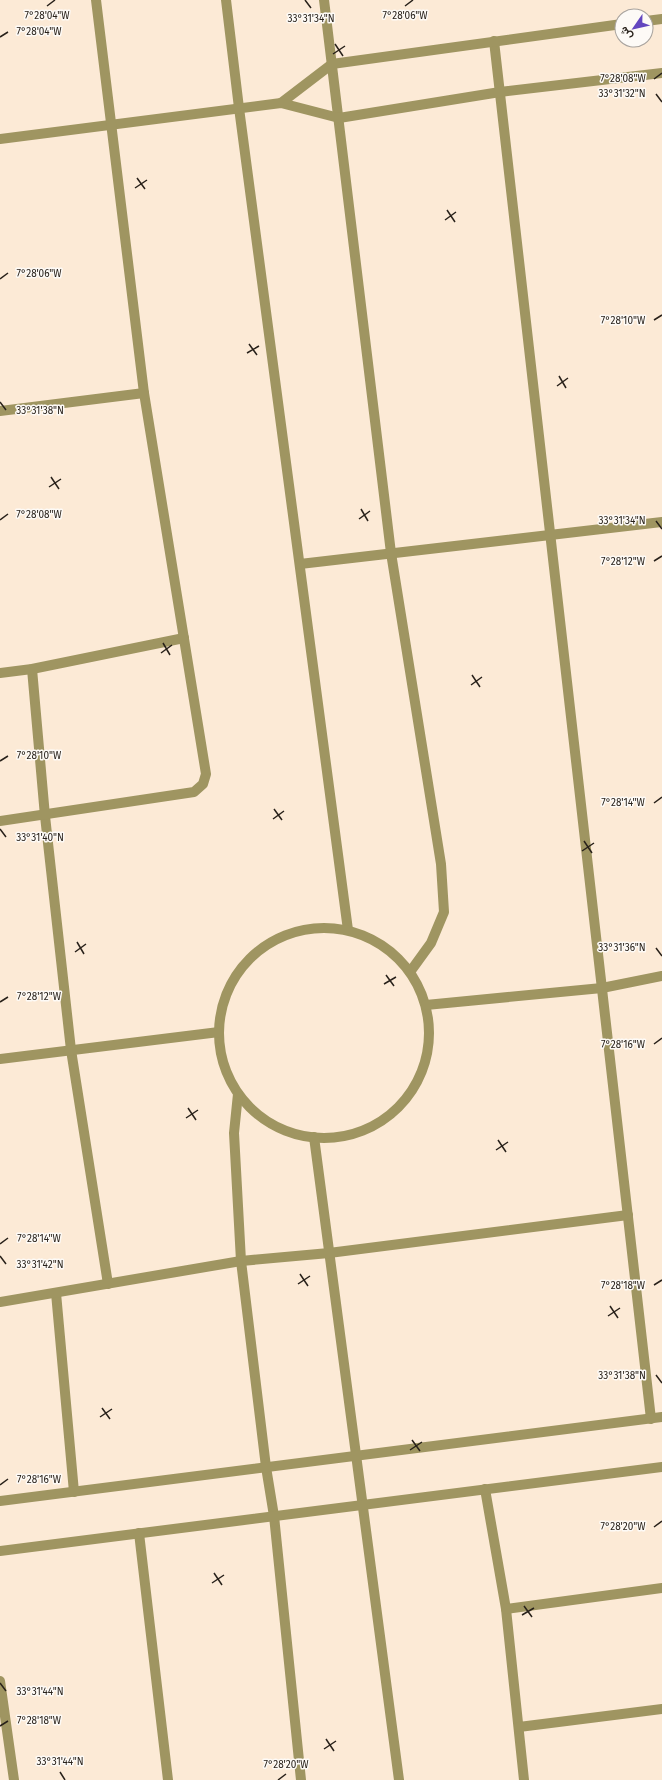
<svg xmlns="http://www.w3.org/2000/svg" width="662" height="1780" font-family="'Fira Sans',Vazirmatn,sans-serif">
<rect width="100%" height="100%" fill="#fcead6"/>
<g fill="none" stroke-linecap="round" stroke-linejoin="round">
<g stroke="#9f9561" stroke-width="10">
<path d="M226,0L239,108L348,930"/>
<path d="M324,0L391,553L441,864L444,912L431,943L410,972"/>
<path d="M646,21L662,19"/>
<path d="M494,41L651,1419"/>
<path d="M281,103L332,64L622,24"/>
<path d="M0,139L281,103L339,118L500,92L662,73"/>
<path d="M0,411L144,393"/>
<path d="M300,564L662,522"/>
<path d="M32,669L45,816L71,1050L108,1284"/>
<path d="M0,673L32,669L184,638"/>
<path d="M0,821L194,792L203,784L206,774L144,393L96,0"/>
<circle cx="324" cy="1033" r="105"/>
<path d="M426,1005L602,988L662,976"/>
<path d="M0,1059L219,1032"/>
<path d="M238,1094L234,1133L241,1261L266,1467L274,1516L301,1780"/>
<path d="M314,1137L399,1780"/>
<path d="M56,1293L74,1492"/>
<path d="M0,1302L241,1261L329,1253L628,1215"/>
<path d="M485,1489L506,1609L524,1780"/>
<path d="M0,1501L662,1417"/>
<path d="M139,1533L168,1780"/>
<path d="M0,1551L662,1467"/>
<path d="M506,1609L662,1588"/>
<path d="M0,1681L14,1780"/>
<path d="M519,1727L662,1709"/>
</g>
</g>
<path fill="none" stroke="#28211a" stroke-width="1.5" d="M305,0L311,8M47,6L55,0M405,6L413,0M0,37L8,32M335,44L343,56M333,54L345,46M654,79L662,73M656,94L662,102M137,178L145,189M135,188L147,180M447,210L455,222M445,220L456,212M0,279L8,273M654,320L662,315M249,344L257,355M247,353L259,346M559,376L566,388M557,386L568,378M0,402L6,410M51,477L59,489M49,487L61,479M361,509L368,521M359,519L370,511M0,520L8,514M656,521L662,529M654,561L662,556M163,643L170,655M161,653L172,645M472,675L480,687M471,685L482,677M0,761L8,756M654,803L662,797M274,809L282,820M273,819L284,811M0,829L6,837M584,841L592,853M582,851L594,843M77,942L84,954M656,948L662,956M75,952L86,944M386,975L394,986M384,984L396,977M0,1002L8,997M654,1044L662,1038M188,1108L196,1120M186,1118L198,1110M498,1140L506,1152M496,1150L508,1142M0,1244L8,1238M0,1256L6,1264M300,1274L308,1286M298,1284L310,1276M654,1285L662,1280M610,1306L618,1318M608,1316L620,1308M656,1375L662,1383M102,1408L110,1419M100,1417L112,1409M412,1440L420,1451M410,1450L422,1442M0,1485L8,1479M654,1527L662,1521M214,1573L222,1585M212,1583L224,1575M524,1606L532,1617M522,1615L534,1608M0,1683L6,1691M0,1726L8,1721M326,1739L334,1751M324,1749L336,1741M60,1772L65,1780M278,1780L286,1774"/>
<g font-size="10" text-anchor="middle" fill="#28211a" stroke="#fdfaf6" stroke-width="3" stroke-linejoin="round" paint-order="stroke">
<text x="47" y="19">7°28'04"W</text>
<text x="405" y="19">7°28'06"W</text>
<text x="311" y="22">33°31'34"N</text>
<text x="39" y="35">7°28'04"W</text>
<text x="623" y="82">7°28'08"W</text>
<text x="622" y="97">33°31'32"N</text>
<text x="39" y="277">7°28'06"W</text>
<text x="623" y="324">7°28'10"W</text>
<text x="40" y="414">33°31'38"N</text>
<text x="39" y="518">7°28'08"W</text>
<text x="622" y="524">33°31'34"N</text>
<text x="623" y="565">7°28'12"W</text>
<text x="39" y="759">7°28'10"W</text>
<text x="623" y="806">7°28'14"W</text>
<text x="40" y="841">33°31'40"N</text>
<text x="622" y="951">33°31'36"N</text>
<text x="39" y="1000">7°28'12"W</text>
<text x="623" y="1048">7°28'16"W</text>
<text x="39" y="1242">7°28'14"W</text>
<text x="40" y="1268">33°31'42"N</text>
<text x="623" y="1289">7°28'18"W</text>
<text x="622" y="1379">33°31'38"N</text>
<text x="39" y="1483">7°28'16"W</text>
<text x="623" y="1530">7°28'20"W</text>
<text x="40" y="1695">33°31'44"N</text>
<text x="39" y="1724">7°28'18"W</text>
<text x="60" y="1765">33°31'44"N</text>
<text x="286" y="1768">7°28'20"W</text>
</g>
<g transform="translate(634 28) rotate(236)"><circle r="19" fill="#fdfaf6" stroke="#a8a39e"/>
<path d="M0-3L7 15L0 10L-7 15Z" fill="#6346bf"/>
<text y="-6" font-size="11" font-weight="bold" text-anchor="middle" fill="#28211a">ش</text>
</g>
</svg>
